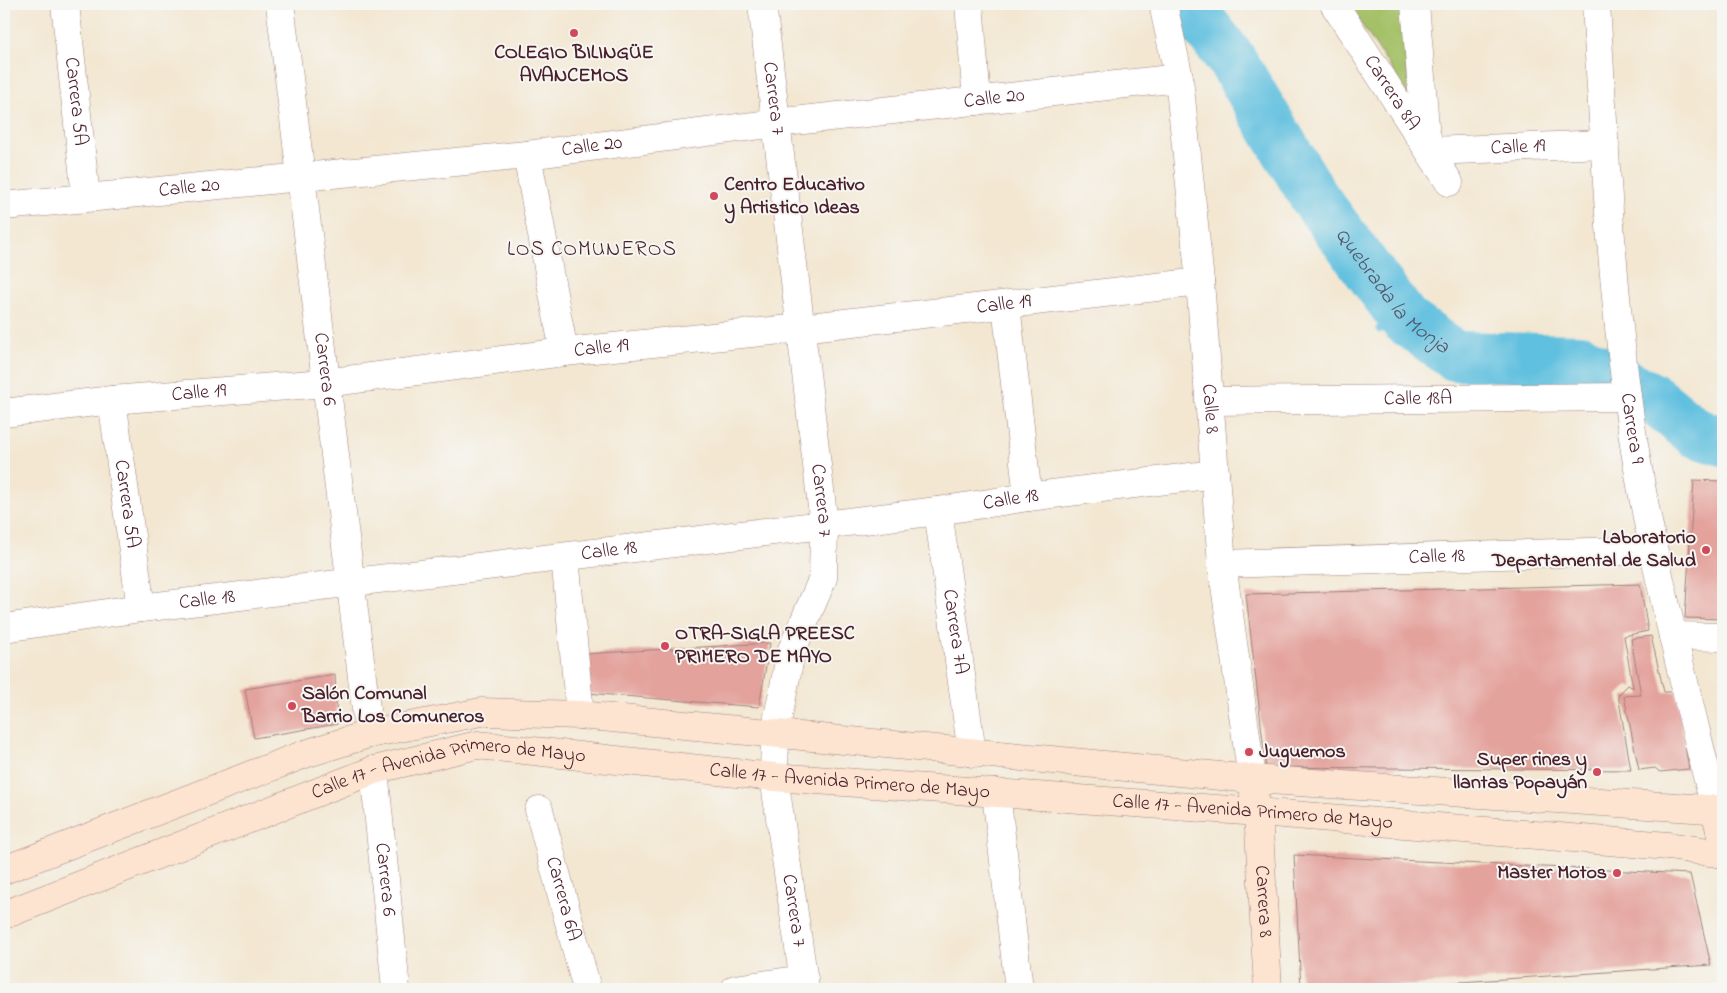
<svg xmlns="http://www.w3.org/2000/svg" width="1727" height="993" font-family="'Indie Flower',sans-serif">
<rect width="100%" height="100%" fill="#f6f6f2"/>
<filter id="ink" filterUnits="userSpaceOnUse"><feTurbulence type="fractalNoise" baseFrequency=".02" numOctaves="2"/><feDisplacementMap in="SourceGraphic" scale="10" xChannelSelector="R" yChannelSelector="G"/><feConvolveMatrix kernelMatrix="1 2 1 2 8 2 1 2 1" color-interpolation-filters="sRGB"/></filter>
<filter id="wash" filterUnits="userSpaceOnUse"><feTurbulence type="fractalNoise" baseFrequency=".0096" numOctaves="4" result="noise"/><feDisplacementMap in="SourceGraphic" scale="20" xChannelSelector="R" yChannelSelector="G"/><feGaussianBlur stdDeviation="1.12" result="paint"/><feColorMatrix in="noise" values="0 0 0 0 0 0 0 0 0 0 0 0 0 0 0 0 0 1.4 0 .05"/><feComposite in="paint" operator="in"/></filter>
<g filter="url(#wash)">
<rect width="100%" height="100%" fill="#f3e7d2"/>
<path fill="#a4c168" stroke="#77704a" d="M1348,4H1402L1409,96Z"/>
<g fill="none" stroke-linecap="round" stroke-linejoin="round">
<path stroke="#61c0df" stroke-width="9" d="M1380,329L1405,320"/>
<path stroke="#61c0df" stroke-width="50" id="s1" d="M1188,4L1231,59L1316,200L1405,320L1455,356L1580,359L1653,398L1696,433L1723,441"/>
</g>
<g id="blocks">
<g fill="#e4a29c">
<path d="M1694,480L1723,481V619L1685,618Z"/>
<path d="M1640,584L1648,631L1624,636L1633,688L1628,685L1618,695L1631,770L1266,767L1246,594Z"/>
<path d="M1651,636L1664,692H1676L1689,769L1660,772L1655,768L1639,770L1624,696L1641,695L1631,639Z"/>
<path d="M770,643L759,707L587,693L583,654Z"/>
<path d="M335,675L337,724L254,738L245,689Z"/>
<path d="M1294,855L1690,874L1711,965L1356,989H1301Z"/>
</g>
</g>
</g>
<g filter="url(#ink)">
<use href="#blocks" fill-opacity="0" stroke="#9e837e" stroke-width="1"/>
<g fill="none" stroke-linecap="round" stroke-linejoin="round">
<g stroke="#9e837e" stroke-width="29">
<g id="street">
<path id="s2" d="M65,4L86,197"/>
<path id="s3" d="M280,4L369,734"/>
<path id="s4" d="M762,4L824,524L823,578L791,652L775,732L774,777L805,989"/>
<path d="M969,4L977,101"/>
<path id="s5" d="M1163,4L1179,78L1200,282L1222,564L1252,779"/>
<path id="s6" d="M1334,4L1449,182"/>
<path d="M1415,4L1425,127L1428,142"/>
<path id="s7" d="M1596,4C1604,134 1610,266 1627,396C1645,536 1682,672 1715,809"/>
<path id="s8" d="M1430,151L1605,144"/>
<path d="M527,155L564,352"/>
<path id="s9" d="M4,206L527,155L776,123L1179,78"/>
<path d="M1006,305L1028,497"/>
<path id="s10" d="M112,400L141,608"/>
<path id="s11" d="M1209,401L1627,397"/>
<path id="s12" d="M4,413L112,400L325,383L564,352L801,328L1200,282"/>
<path id="s13" d="M938,511L972,753"/>
<path d="M565,557L580,715"/>
<path id="s14" d="M1222,564L1652,550"/>
<path id="s15" d="M4,628L141,608L938,511L1028,497L1215,474"/>
<path d="M1673,636L1723,637"/>
<path id="s16" d="M374,770L396,989"/>
<path d="M996,793L1019,989"/>
<path id="s17" d="M539,810L587,989"/>
<path d="M735,989L804,979"/>
</g>
</g>
<g stroke="#9e837e" stroke-width="29">
<g id="secondary">
<path id="s18" d="M1254,794L1258,812L1268,989"/>
<path d="M1715,809L1723,844"/>
<path d="M4,870L305,754L369,734L481,712L580,715L1252,779L1723,810"/>
<path id="s19" d="M4,915L374,770L477,745L774,777L1258,812L1668,846L1723,854"/>
</g>
</g>
<use href="#street" stroke="#fff" stroke-width="28"/>
<use href="#secondary" stroke="#fde4d1" stroke-width="28"/>
</g>
</g>
<g fill="#d1495b" stroke="#f6f6f2" stroke-width="2">
<circle cx="574" cy="33" r="5"/>
<circle cx="714" cy="196" r="5"/>
<circle cx="1706" cy="550" r="5"/>
<circle cx="665" cy="646" r="5"/>
<circle cx="292" cy="706" r="5"/>
<circle cx="1249" cy="752" r="5"/>
<circle cx="1597" cy="772" r="5"/>
<circle cx="1617" cy="873" r="5"/>
</g>
<g text-anchor="middle" dominant-baseline="central" stroke-width="4" stroke-linejoin="round" paint-order="stroke">
<g font-size="20" font-weight="bold" fill="#4a1f2b" stroke="#f6f6f2" text-anchor="start">
<text x="574" y="53" text-anchor="middle">COLEGIO BILINGÜE<tspan x="574" dy="23">AVANCEMOS</tspan></text>
<text x="724" y="185">Centro Educativo<tspan x="724" dy="23">y Artistico Ideas</tspan></text>
<text x="1696" y="538" text-anchor="end">Laboratorio<tspan x="1696" dy="23">Departamental de Salud</tspan></text>
<text x="675" y="634">OTRA-SIGLA PREESC<tspan x="675" dy="23">PRIMERO DE MAYO</tspan></text>
<text x="302" y="694">Salón Comunal<tspan x="302" dy="23">Barrio Los Comuneros</tspan></text>
<text x="1259" y="752">Juguemos</text>
<text x="1587" y="760" text-anchor="end">Super rines y<tspan x="1587" dy="23">llantas Popayán</tspan></text>
<text x="1607" y="873" text-anchor="end">Master Motos</text>
</g>
<g font-size="20" fill="#4a1f2b" stroke="#f6f6f2">
<text stroke="none"><textPath href="#s6" startOffset="106">Carrera 8A</textPath></text>
<text stroke="none"><textPath href="#s4" startOffset="95">Carrera 7</textPath></text>
<text stroke="none"><textPath href="#s9" startOffset="996">Calle 20</textPath></text>
<text stroke="none"><textPath href="#s2" startOffset="98">Carrera 5A</textPath></text>
<text stroke="none"><textPath href="#s9" startOffset="591">Calle 20</textPath></text>
<text stroke="none"><textPath href="#s8" startOffset="88">Calle 19</textPath></text>
<text stroke="none"><textPath href="#s9" startOffset="186">Calle 20</textPath></text>
<text stroke="none"><textPath href="#s12" startOffset="1006">Calle 19</textPath></text>
<text stroke="none"><textPath href="#s12" startOffset="601">Calle 19</textPath></text>
<text stroke="none"><textPath href="#s3" startOffset="368">Carrera 6</textPath></text>
<text stroke="none"><textPath href="#s12" startOffset="196">Calle 19</textPath></text>
<text stroke="none"><textPath href="#s11" startOffset="209">Calle 18A</textPath></text>
<text stroke="none"><textPath href="#s5" startOffset="408">Calle 8</textPath></text>
<text stroke="none"><textPath href="#s7" startOffset="426">Carrera 9</textPath></text>
<text stroke="none"><textPath href="#s4" startOffset="500">Carrera 7</textPath></text>
<text stroke="none"><textPath href="#s15" startOffset="1015">Calle 18</textPath></text>
<text stroke="none"><textPath href="#s10" startOffset="105">Carrera 5A</textPath></text>
<text stroke="none"><textPath href="#s15" startOffset="610">Calle 18</textPath></text>
<text stroke="none"><textPath href="#s14" startOffset="215">Calle 18</textPath></text>
<text stroke="none"><textPath href="#s15" startOffset="205">Calle 18</textPath></text>
<text stroke="none"><textPath href="#s13" startOffset="122">Carrera 7A</textPath></text>
<text stroke="none"><textPath href="#s19" startOffset="472">Calle 17 - Avenida Primero de Mayo</textPath></text>
<text stroke="none"><textPath href="#s19" startOffset="878">Calle 17 - Avenida Primero de Mayo</textPath></text>
<text stroke="none"><textPath href="#s19" startOffset="1282">Calle 17 - Avenida Primero de Mayo</textPath></text>
<text stroke="none"><textPath href="#s16" startOffset="110">Carrera 6</textPath></text>
<text stroke="none"><textPath href="#s17" startOffset="92">Carrera 6A</textPath></text>
<text stroke="none"><textPath href="#s18" startOffset="108">Carrera 8</textPath></text>
<text stroke="none"><textPath href="#s4" startOffset="920">Carrera 7</textPath></text>
</g>
<g font-size="21" letter-spacing="1" fill="#4a1f2b" stroke="#f6f6f2">
<text x="592" y="250">LOS COMUNEROS</text>
</g>
<g font-size="21" font-style="italic" fill="#52576a" stroke="#f6f6f2">
<text stroke="none"><textPath href="#s1" startOffset="354">Quebrada la Monja</textPath></text>
</g>
</g>
<rect width="1727" height="993" fill="none" stroke="#f6f6f2" stroke-width="20"/>
</svg>
